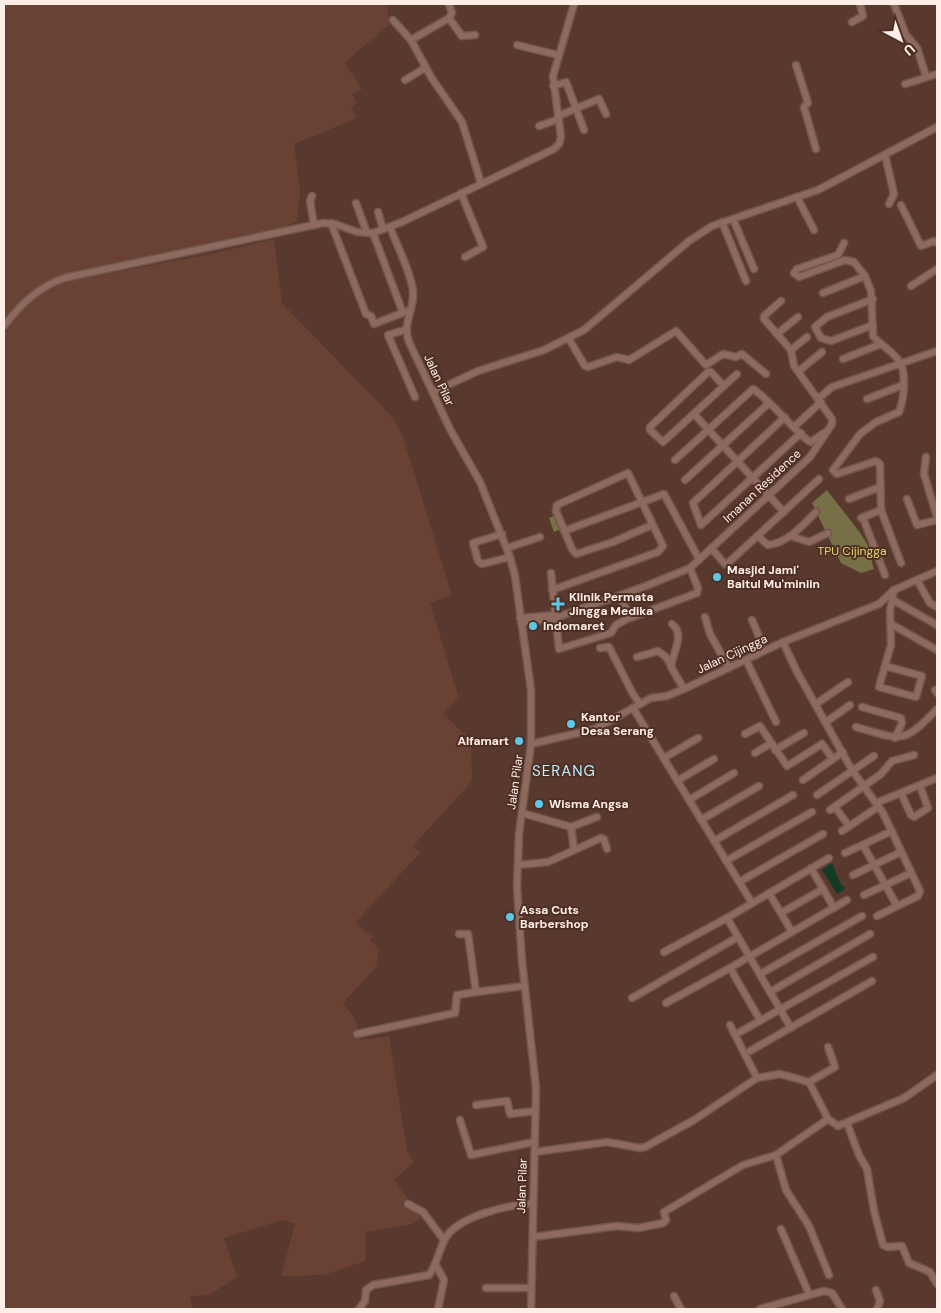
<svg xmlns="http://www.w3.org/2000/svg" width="941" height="1313" font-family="'DM Sans',sans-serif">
<rect width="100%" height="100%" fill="#59392e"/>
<g fill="#694233">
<path d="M4,4H387L389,25L345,62L362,89L352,94L357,102L351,108L357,118L294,144L300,192L297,221L268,235L58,277L30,293L4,321Z"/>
<path d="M274,239L282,303L395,420L403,437L452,595L430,603L459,698L443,714L471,740L472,781L413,846L420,853L356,922L372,937L370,940L379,949L376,967L343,1003L356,1021L361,1040L389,1036L407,1151L414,1162L394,1180L422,1216L412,1224L366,1232L365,1261L324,1275L281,1276L295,1224L283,1220L224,1238L237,1277L209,1295L190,1296L193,1309H4V334L22,309L46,290L68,281L206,255Z"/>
</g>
<g fill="#777046">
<path d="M827,490C840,508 854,523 866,542C870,549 871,561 874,569L861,573L841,563L812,503Z"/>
<path d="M556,515L561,529L554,532L549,518Z"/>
</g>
<path fill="#123b28" d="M832,863L841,885L845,887L844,890L837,894L822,870Z"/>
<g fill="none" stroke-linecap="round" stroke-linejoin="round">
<g stroke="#70564c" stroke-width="9">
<g id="minor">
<path d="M449,4L452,13L449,18L411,40L431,77L462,122L481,183"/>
<path d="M894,4L906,35L917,48L926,76"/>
<path d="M449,18L462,36L475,35"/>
<path d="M393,20L411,40"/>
<path d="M852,22L863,16L860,4"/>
<path d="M517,45L558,55"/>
<path d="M796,65L808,103L804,107L816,149"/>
<path d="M405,80L425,68"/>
<path d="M905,84L937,74"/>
<path d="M553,86L566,82L584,130"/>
<path d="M558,116L599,99L606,114"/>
<path d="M539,126L559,119"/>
<path d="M885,155L894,194L889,204"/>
<path d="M461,193L483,247L465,257"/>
<path d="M312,196L310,201L314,225"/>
<path d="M797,197L814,230"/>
<path d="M356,203L367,233"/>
<path d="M901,205L921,246L934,241L937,243"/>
<path d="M378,212L383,229"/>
<path d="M733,219L754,269"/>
<path d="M722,222L746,281"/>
<path d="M331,223L366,314L371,316L374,324L410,310"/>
<path d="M390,227C396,243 413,277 413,293C414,311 402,323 409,342L451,431L480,482L510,557L515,576L531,690V744L519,834L517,887L522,961L536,1088L531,1309"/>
<path d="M373,233L403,313"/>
<path d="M844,243L838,255L797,269L794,273L799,277L845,260L854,262L865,276L871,291L873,336C880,345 893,351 899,361C907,372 904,400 899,412L876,422L860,434L833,470L837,474L876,461L880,464L881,510L901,563"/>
<path d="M911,286L937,269"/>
<path d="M823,293L865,276"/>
<path d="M873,299L827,317L815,327L821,338L831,341L873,325"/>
<path d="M4,326C21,304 37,288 64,278L323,223L335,224L357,232L373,233L402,222L554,149L559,144L561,137L553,76L574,4"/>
<path d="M405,330L388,335L415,397"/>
<path d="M777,334L798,317"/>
<path d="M569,339L585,366L588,367L617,357L629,360L676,331L706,365L723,354L736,357L742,354L766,374"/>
<path d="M791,350L807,337"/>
<path d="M843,359L881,344"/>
<path d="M799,371L822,352"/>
<path d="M724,386L711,372H708L650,427V430L663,442L737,374"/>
<path d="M433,392L478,371L544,350L584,330L689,241L712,226L818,190L937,127"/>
<path d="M819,398L832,387L937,351"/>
<path d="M867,399L903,385"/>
<path d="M694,414L784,512"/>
<path d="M785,417L693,503L701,525L801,433"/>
<path d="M795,426L821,402"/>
<path d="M926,457L924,474L937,517"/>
<path d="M675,460L753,389C766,396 803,440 811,442L824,433"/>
<path d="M685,480L769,403"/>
<path d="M849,499L880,487"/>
<path d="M907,499L917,525L937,520"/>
<path d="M861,518L881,510"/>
<path d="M863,518L885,575"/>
<path d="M564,531L664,494L699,559"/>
<path d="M502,534L473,543L478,561L482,564L510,557"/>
<path d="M791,536L809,542L828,533"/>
<path d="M759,537L768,545C788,543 803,525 816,512"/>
<path d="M507,548L540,537"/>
<path d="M711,548L725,564L728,563L819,479"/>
<path d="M551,573L559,649L611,633L616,625L629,618"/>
<path d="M917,580L930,603L937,607"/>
<path d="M552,590L658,552L663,546L628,473L557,505L556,511L572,549L576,554L613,542L652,525"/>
<path d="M620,596L630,618L697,593L698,588L690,568"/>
<path d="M893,600L937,625"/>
<path d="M705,617L710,634L729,668"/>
<path d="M520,618L556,615"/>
<path d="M752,620L761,641L755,650L756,655"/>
<path d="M521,623L555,618L646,586L690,568L810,457L832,424V419L794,366L791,350L764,319V316L781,301"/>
<path d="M672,624C686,635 672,653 671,667L684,689"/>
<path d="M891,624L937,650"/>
<path d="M783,642L796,670L852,770L883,813L920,891L918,896L877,916"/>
<path d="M600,648L609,647L633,694L640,704"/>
<path d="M637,657L658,651L666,657L671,665"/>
<path d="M746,660L776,722"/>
<path d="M885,666L922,676L916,697L879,687L891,645L890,611L894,590"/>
<path d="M935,690L937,693"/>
<path d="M816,704L848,682"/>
<path d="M862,707L901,718L902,723L895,738"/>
<path d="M633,708L752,903"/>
<path d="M826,722L850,705"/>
<path d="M856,727C902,740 903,745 937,709"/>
<path d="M745,734L760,726L787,766L822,744L833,759"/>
<path d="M531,744L595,729L651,698L667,696L684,689L783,642L879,604L894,590L937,571"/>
<path d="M775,750L804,733"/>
<path d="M755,753L770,744"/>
<path d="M664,758L698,738"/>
<path d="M803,780L843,752"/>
<path d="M677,781L714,759"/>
<path d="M901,793L911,815L914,817L928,808L920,786"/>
<path d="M817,795L874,756"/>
<path d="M689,800L734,773"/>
<path d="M876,803L937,778"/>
<path d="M835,807L849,826"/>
<path d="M830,810L881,774L892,761L914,755"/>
<path d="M522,813L571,827L574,849"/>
<path d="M701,820L759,786"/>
<path d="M571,827L597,817"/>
<path d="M842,831L878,807"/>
<path d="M714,841L793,795"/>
<path d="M863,845L897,906"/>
<path d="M845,853L892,831"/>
<path d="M726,861L812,812"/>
<path d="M518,865L548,862L601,838L604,839L607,849"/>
<path d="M811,868L834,908"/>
<path d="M853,875L901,852"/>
<path d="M739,882L823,834"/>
<path d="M769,893L792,932"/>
<path d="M864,895L911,873"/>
<path d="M781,913L823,889"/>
<path d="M459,934H468L476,992L524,986"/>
<path d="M664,952L727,918"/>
<path d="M760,974L862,916"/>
<path d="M770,992L870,934"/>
<path d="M632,998L738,937"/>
<path d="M666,1003L730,968"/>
<path d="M760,1020L730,968L847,900"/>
<path d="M730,1025L757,1078"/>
<path d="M791,1028L727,918L829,858"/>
<path d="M740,1032L873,957"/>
<path d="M357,1034L455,1013L457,995L476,992"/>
<path d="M750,1051L872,981"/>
<path d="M809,1082L835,1067L828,1047"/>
<path d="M476,1105L507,1101L510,1114L535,1111"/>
<path d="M460,1120L471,1155L534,1142"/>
<path d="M847,1123L859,1155L867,1169L874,1211L883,1245L887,1247L902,1246L909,1263L930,1272L937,1284"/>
<path d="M535,1152L607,1142L640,1148L645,1147L694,1120L757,1078L780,1074L809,1082L828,1119L838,1126L904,1098L937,1075"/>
<path d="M776,1155L786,1190L809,1226L829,1275"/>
<path d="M408,1204L423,1212L444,1240"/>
<path d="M781,1229L809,1294"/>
<path d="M533,1237L617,1226L638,1228L663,1223L666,1220L664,1212L743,1165L776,1155L828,1119"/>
<path d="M435,1264L444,1280L438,1309"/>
<path d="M486,1288H531"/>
<path d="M876,1290L880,1301L877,1309"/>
<path d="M674,1296L681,1309"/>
<path d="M359,1309L365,1301L366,1290L373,1285L429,1275C437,1264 439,1250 445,1239C457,1216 509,1205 533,1203"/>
<path d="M760,1309L824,1291L832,1293L842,1309"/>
</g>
</g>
<use href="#minor" stroke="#8d6a5d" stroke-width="6"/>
</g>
<g fill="#5cc7e7" stroke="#4e2f24" stroke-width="2">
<circle cx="717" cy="577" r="5"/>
<path d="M555.5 596.5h5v5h5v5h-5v5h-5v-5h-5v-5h5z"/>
<circle cx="533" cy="626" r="5"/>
<circle cx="571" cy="724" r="5"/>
<circle cx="519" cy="741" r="5"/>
<circle cx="539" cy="804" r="5"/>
<circle cx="510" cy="917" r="5"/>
</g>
<g text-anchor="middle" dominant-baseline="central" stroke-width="4" stroke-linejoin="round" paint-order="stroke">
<g font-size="12" fill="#ffeee8" stroke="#4e2f24">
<text transform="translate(439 380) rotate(65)">Jalan Pilar</text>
<text transform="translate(762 486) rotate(-43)">Imanan Residence</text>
<text transform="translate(732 654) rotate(-25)">Jalan Cijingga</text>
<text transform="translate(515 782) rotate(-82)">Jalan Pilar</text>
<text transform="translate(522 1186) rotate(-88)">Jalan Pilar</text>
</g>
<g font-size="12" fill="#e4d46e" stroke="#4e2f24">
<text x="852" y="551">TPU Cijingga</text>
</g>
<g font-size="12" font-weight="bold" fill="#ffeee8" stroke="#4e2f24" text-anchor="start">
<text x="727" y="570">Masjid Jami'<tspan x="727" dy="14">Baitul Mu'miniin</tspan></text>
<text x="569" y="597">Klinik Permata<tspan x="569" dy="14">Jingga Medika</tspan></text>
<text x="543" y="626">Indomaret</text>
<text x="581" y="717">Kantor<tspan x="581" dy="14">Desa Serang</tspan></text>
<text x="509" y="741" text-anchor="end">Alfamart</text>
<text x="549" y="804">Wisma Angsa</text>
<text x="520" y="910">Assa Cuts<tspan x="520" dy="14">Barbershop</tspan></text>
</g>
<g font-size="15" letter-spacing="1" fill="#b7edff" stroke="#4e2f24">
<text x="564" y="771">SERANG</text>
</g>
</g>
<rect width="941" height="1313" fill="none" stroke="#ffeee8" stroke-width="10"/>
<g transform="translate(901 40) rotate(139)" stroke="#4e2f24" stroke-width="4" paint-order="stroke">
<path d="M0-4L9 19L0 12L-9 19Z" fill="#ffeee8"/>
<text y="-8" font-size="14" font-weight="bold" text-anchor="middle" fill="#ffeee8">U</text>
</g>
</svg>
